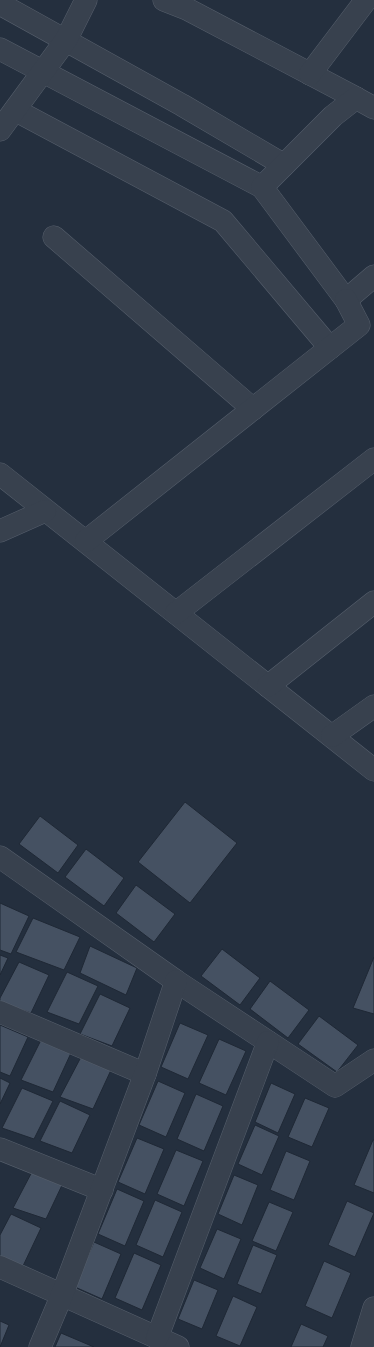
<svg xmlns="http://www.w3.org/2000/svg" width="374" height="1347" font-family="'Fira Sans',sans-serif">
<rect width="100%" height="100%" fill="#242f3e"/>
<g fill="#455162" stroke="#1f2835">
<path d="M185,802L237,843L190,903L138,862Z"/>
<path d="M40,816L78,845L58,873L19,844Z"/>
<path d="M86,849L124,878L104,906L65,877Z"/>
<path d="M136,885L175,914L154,942L116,913Z"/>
<path d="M0,903L29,916L11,954L0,950Z"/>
<path d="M33,918L80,937L64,970L16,952Z"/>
<path d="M90,946L137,968L126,995L80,973Z"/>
<path d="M222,949L260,978L240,1005L201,976Z"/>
<path d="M0,955L8,958L0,975Z"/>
<path d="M374,957V1014L353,1008Z"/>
<path d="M19,962L49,975L31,1013L0,1002V998Z"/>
<path d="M67,972L98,986L79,1024L47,1012Z"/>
<path d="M270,981L309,1010L288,1038L250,1009Z"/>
<path d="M100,994L130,1008L112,1046L80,1034Z"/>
<path d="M319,1016L358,1045L337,1072L298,1044Z"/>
<path d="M180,1023L208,1035L188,1079L161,1067Z"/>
<path d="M0,1025L28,1037L10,1076L0,1072Z"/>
<path d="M219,1039L246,1051L226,1095L199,1083Z"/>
<path d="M41,1040L71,1053L53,1092L21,1080Z"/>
<path d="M81,1057L111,1070L93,1109L60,1097Z"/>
<path d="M0,1078L10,1083L0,1104Z"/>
<path d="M158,1081L185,1093L166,1137L139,1125Z"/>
<path d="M271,1083L295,1094L278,1133L255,1122Z"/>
<path d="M22,1088L53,1101L34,1139L2,1128Z"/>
<path d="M196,1094L223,1106L204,1151L177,1139Z"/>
<path d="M305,1098L329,1108L312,1147L288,1137Z"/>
<path d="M60,1101L90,1115L72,1153L40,1141Z"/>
<path d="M255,1125L279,1136L262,1175L238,1164Z"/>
<path d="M137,1138L164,1149L145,1194L118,1182Z"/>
<path d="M373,1140H374V1193L354,1185Z"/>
<path d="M176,1150L203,1161L184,1206L157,1194Z"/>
<path d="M286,1151L310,1161L294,1200L270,1190Z"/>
<path d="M34,1168L64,1181L46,1219L13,1208Z"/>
<path d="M234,1175L258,1185L242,1225L218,1214Z"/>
<path d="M117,1189L144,1201L125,1246L98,1234Z"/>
<path d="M155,1200L182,1212L163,1257L136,1245Z"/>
<path d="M347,1201L374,1213L355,1257L328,1245Z"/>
<path d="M269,1202L293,1212L276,1251L252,1241Z"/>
<path d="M11,1214L41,1228L23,1266L0,1258V1235Z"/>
<path d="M217,1229L241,1239L224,1279L200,1268Z"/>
<path d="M94,1242L121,1254L102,1299L75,1287Z"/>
<path d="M253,1245L277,1255L261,1294L237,1284Z"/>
<path d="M134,1253L161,1265L142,1310L115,1298Z"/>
<path d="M324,1261L351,1273L332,1318L305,1306Z"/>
<path d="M194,1280L218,1290L202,1329L178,1319Z"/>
<path d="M233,1296L257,1307L240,1346L216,1336Z"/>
<path d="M0,1321L9,1325L0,1347Z"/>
<path d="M301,1324L328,1336L323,1347H291Z"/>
<path d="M61,1333L94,1347H55Z"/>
</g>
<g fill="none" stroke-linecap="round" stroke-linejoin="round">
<g stroke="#565f6c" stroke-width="23">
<g id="street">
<path d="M164,0L187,9L356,98"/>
<path d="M0,4L182,105L284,165"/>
<path d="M0,49L262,187"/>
<path d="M310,74L366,0"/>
<path d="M374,108L356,98L333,116L262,187L346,300L374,276"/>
<path d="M15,110L223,221L330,348"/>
<path d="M0,130L66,40L86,0"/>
<path d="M54,237L253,409"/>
<path d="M0,474L374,770"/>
<path d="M0,531L45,511"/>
<path d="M86,541L359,325L346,300"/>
<path d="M176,613L374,459"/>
<path d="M268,686L374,602"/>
<path d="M332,736L374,706"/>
<path d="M0,857L176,981L335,1086L374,1060"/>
<path d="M0,1012L145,1074"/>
<path d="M0,1149L102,1190"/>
<path d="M0,1267L178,1347"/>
<path d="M157,1338L268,1042"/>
<path d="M40,1347L62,1295L145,1074L176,981"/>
<path d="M362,1347L374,1308"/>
</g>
</g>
<use href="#street" stroke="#38414e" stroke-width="22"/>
</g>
</svg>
